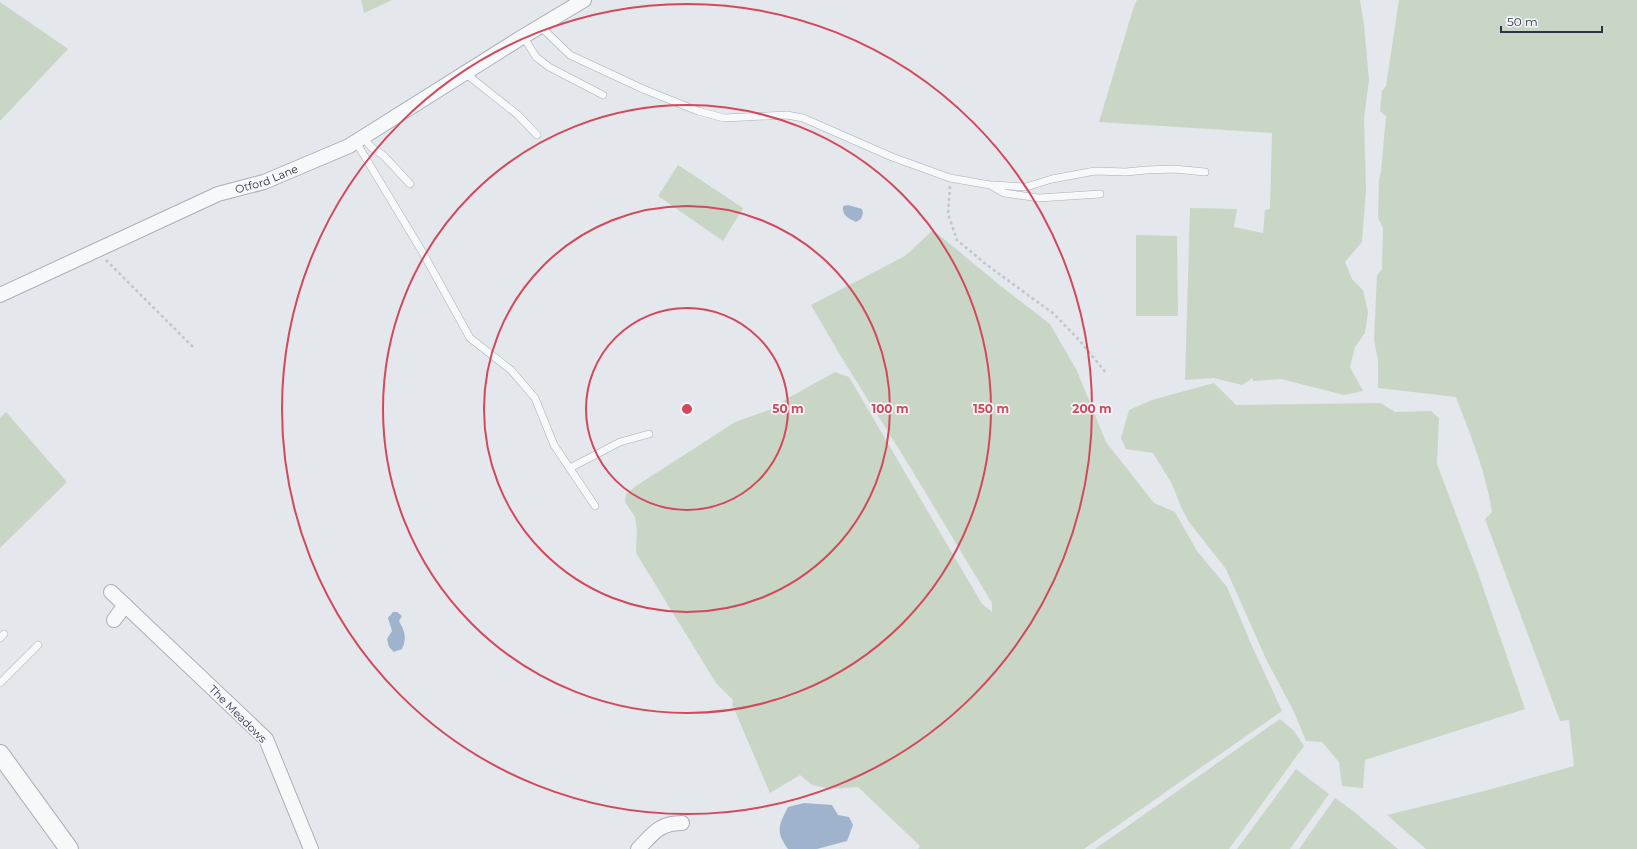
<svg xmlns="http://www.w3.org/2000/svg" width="1637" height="849" font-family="Montserrat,sans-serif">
<rect width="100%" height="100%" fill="#e4e7ec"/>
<g fill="#c9d6c5">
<path d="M361,0H392L364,13Z"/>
<path d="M1137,0H1360L1364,25L1369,80L1364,118L1366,189L1362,242L1345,262L1352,279L1363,290L1368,312L1365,333L1355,347L1350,367L1363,391L1344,395L1281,379L1253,381V378L1242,385L1214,378L1185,380L1190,208L1237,209L1234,227L1263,233L1265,210L1270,209L1272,133L1099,122L1134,6Z"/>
<path d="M1399,0H1637V849H1426L1387,815L1488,790L1574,766L1569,720L1560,721L1485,519L1492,512C1486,472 1470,434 1456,397L1378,388V361L1374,339L1377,275L1382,269L1383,228L1378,218L1379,179L1381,172L1386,116L1380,111L1382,91L1386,86Z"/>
<path d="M0,2L68,49L0,121Z"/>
<path d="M678,165L743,208L723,241L658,196Z"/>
<path d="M933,230L1002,287L1050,324L1077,371L1106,442L1154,503L1175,512L1197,551L1227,587L1252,646L1282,711L1084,849H918L920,846L858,787L831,789L812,785L800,775L770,793L732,704L733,700L716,683L636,553L637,530L635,517L625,502L626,494L636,486L735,422L769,410L790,397L835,372L849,377L982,604L992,612V603L910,467L840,355L811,305L905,256Z"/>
<path d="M1136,235L1177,236L1178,316H1136Z"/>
<path d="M1214,383L1236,405L1381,403L1395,412L1431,411L1439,418L1437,464L1477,570L1525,709L1365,760L1363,788L1342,786L1339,762L1322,742L1306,741L1294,712L1266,659L1226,569L1189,522L1181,507L1172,484L1153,453L1126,449L1121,438L1129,410L1152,400Z"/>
<path d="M6,412L67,482L0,548V418Z"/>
<path d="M1280,719L1294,731L1304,746L1229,849H1095Z"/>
<path d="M1296,769L1329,794L1290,849H1237Z"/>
<path d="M1335,798L1353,811L1398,849H1299Z"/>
</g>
<g fill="#9fb4cc">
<path d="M848,205L862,209L863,213L861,219L856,222C848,218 842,216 843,206Z"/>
<path d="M393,612H397L402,616L399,621C405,631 407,639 402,649L394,652L389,647L387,639L392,631L388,618Z"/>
<path d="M804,803L832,805L838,815L849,817L853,825L847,841L817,849H788C775,831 779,825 788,807Z"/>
</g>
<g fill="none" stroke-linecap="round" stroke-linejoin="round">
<g stroke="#a9aeb7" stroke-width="8">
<g id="service">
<path d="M540,26L570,55L643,89L698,111L724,118L787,115L803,118L892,157L950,178L990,185L1004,193L1039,198L1100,194"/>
<path d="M523,36L536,57L549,67L603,95"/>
<path d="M465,73L518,115L537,135"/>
<path d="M363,137L371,147L384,156L410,184"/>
<path d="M356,142L423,253L470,338L511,370L535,398L554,445L595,506"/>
<path d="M993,185L1026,187L1052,179L1095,171L1126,172L1146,170L1174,169L1205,172"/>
<path d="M570,468L620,442L649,434"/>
<path d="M0,638L4,634"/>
<path d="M0,683L38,645"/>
</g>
</g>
<g stroke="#a9aeb7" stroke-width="16">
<g id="minor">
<path id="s1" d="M0,295L218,194L264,182L349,146L519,39L584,0"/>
<path d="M111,592L266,739L311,849"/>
<path d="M114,620L125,605"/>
<path d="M638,849C653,834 659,823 682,823"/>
</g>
</g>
<g stroke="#a9aeb7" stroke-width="20">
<path id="tertiary" d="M0,754L69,849"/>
</g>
<g stroke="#c2c5cb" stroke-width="2.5" stroke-dasharray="3 3" stroke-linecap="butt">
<path d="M950,186L948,214L957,240L987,265L1054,314L1079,340L1107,374"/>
<path d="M106,260L193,347"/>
</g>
<use href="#service" stroke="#f7f8fa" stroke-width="7"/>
<use href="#minor" stroke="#f7f8fa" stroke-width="14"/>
<use href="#tertiary" stroke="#f7f8fa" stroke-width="18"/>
</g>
<g fill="none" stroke="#d1495b" stroke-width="2">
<circle cx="687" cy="409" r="101"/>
<circle cx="687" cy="409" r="203"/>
<circle cx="687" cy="409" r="304"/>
<circle cx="687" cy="409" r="405"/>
</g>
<g text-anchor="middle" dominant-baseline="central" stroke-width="3.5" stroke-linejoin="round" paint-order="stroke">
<g font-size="11" fill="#2b3445" stroke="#f4f6f9">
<text stroke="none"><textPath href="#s1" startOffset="291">Otford Lane</textPath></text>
<text transform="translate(238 714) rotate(45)">The Meadows</text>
</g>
</g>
<circle cx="687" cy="409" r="6" fill="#d1495b" stroke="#f4f6f9" stroke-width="2"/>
<g font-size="12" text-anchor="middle" font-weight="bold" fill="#d1495b" stroke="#f4f6f9" stroke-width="3.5" stroke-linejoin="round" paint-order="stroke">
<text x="788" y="413">50 m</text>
<text x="890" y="413">100 m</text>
<text x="991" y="413">150 m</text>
<text x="1092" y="413">200 m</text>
</g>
<path d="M1501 26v6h101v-6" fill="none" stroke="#2b3445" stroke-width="2"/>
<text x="1507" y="26" font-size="12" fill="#2b3445" stroke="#f4f6f9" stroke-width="3" paint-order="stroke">50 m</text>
</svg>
